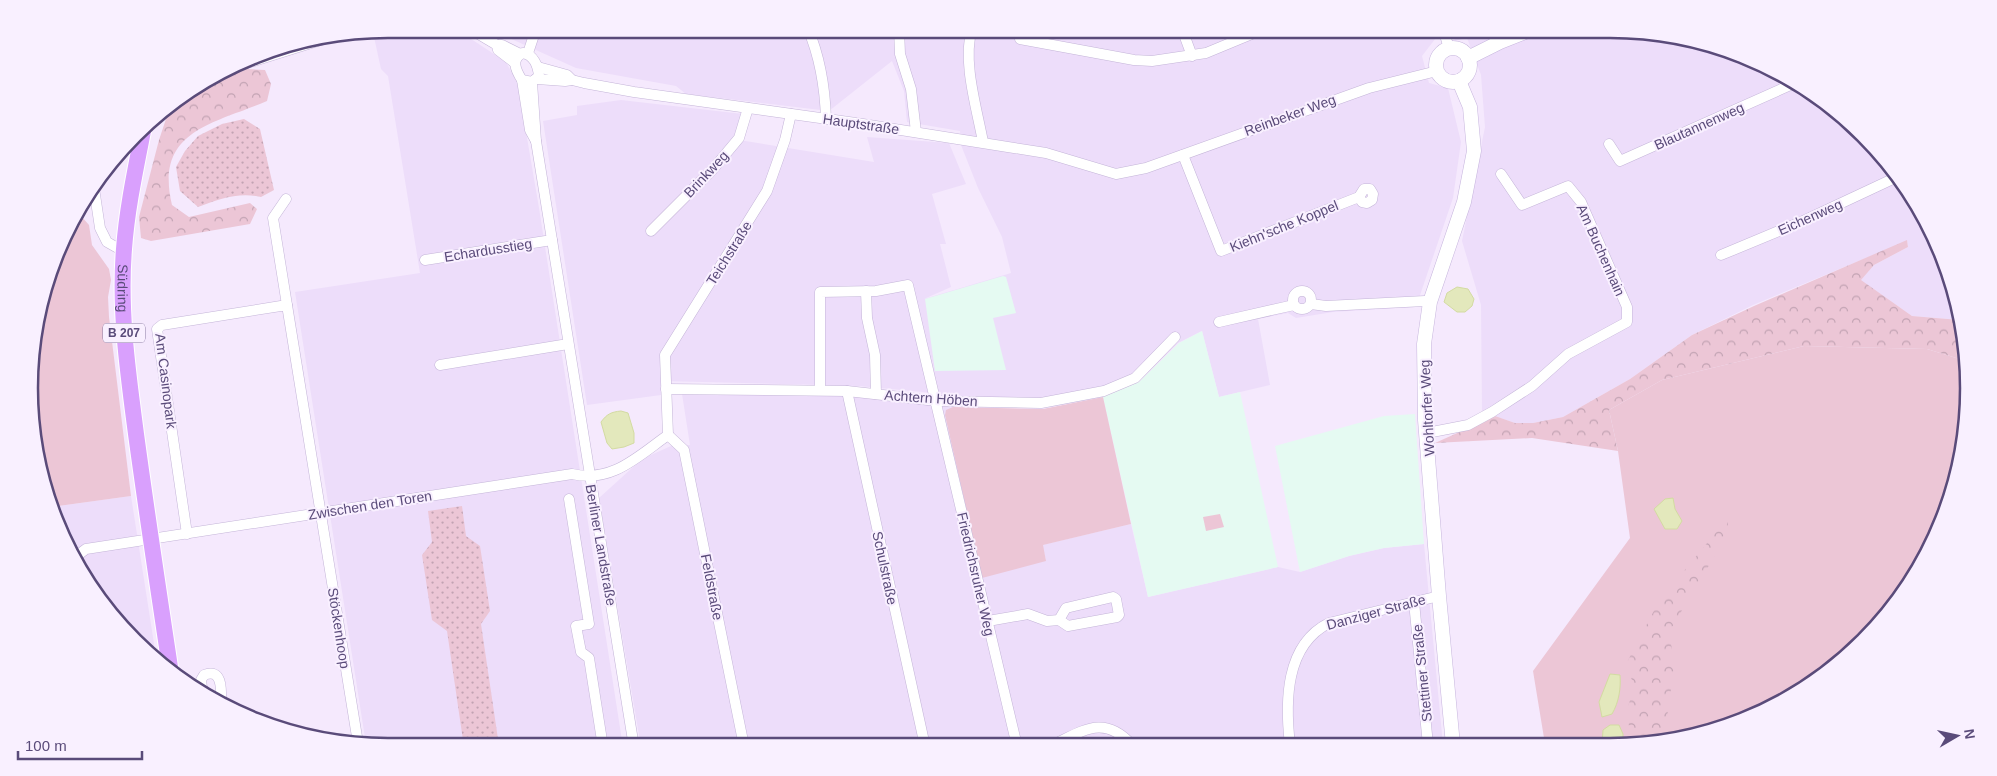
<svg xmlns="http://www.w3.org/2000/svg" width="1997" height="776" font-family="Helvetica,sans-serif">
<defs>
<pattern id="forest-crowns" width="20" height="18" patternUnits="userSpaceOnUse" patternTransform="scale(1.25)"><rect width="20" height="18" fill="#ecc6d6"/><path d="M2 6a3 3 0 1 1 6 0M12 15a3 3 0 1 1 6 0" fill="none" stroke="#c2a3b3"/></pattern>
<pattern id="park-dots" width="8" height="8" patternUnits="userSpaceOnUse" patternTransform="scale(1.25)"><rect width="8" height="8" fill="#ecc6d6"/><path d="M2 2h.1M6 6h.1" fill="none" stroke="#c2a3b3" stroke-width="1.8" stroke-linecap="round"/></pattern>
</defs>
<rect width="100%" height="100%" fill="#f5e9fd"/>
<g fill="#edddfa">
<path d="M388,29H456L506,62L518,85L539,208L623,747H388L366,744L295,292L420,273L388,76L381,69L374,37L380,30Z"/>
<path d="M489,29H1438L1439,34L1422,56L1429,83L1448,88L1461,142L1453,198L1416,307L1333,312L1296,318L1288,313L1258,319L1270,385L1219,397L1202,331L1178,343L1139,382L1103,397L1050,407H953L1046,560L1042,545L1131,524L1148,597L1278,567L1300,572L1349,556L1384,548L1424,544L1443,745L641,747L599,498L642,459L671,446L690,445L682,394L852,396L934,405L933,393L859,386L661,381V395L587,405L543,121L577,115V106L621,100L743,114L733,139L874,162L867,137L949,143L966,184L932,194L946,244H940L951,287L924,299L1011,273L1002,237L978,188L961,145L960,131L907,122L904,91L892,61L829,111L686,94L676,86L576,68Z"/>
<path d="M1451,29H1609L1702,41L1768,66L1828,103L1879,151L1920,209L1949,273L1960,320L1912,316L1860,280L1874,265L1908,247L1907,241L1753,305L1692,335L1630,379L1563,417L1533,423H1515L1482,412L1481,305L1462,241L1485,127L1481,75L1467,38L1455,41Z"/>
<path d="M131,496L155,650L149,652L89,587L56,525L51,507Z"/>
</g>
<g fill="#e5faf2">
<path d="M1003,276L1006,277L1016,313L993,318L1006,370L935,371L925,299Z"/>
<path d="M1202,331L1219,397L1240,392L1278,567L1148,597L1103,397L1139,382L1179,343Z"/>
<path d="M1415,414L1424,544L1384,548L1349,556L1300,572L1275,446L1384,416Z"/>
</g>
<g fill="#ecc6d6">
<path d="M80,205L81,216L89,225L92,245L109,269L111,280L108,297L109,317L131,496L51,507L36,458L32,341L48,272Z"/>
<path d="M1804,346L1927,349L1966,361L1967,412L1956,481L1908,587L1846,658L1768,710L1656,744H1545L1533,671L1630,538L1618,451L1609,410L1662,380Z"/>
<path d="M1103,397L1131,524L1043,545L1046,561L982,578L945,415L946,410L953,407L1043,409Z"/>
<path d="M1220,514L1224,527L1206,531L1203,517Z"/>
</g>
<g fill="url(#forest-crowns)">
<path d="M247,69L265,70L271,84L267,101C214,124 154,130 172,205L189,217L250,203L257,209L250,224L151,241L141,238L139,217L159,140L171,104L191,90Z"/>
<path d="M1907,240L1908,247L1874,265L1861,280L1912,316L1960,320L1965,341L1966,361L1927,349L1804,346L1662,380L1609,410L1618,451L1532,438L1435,443L1495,416L1515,423H1533L1563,417L1630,379L1692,335L1754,306Z"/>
<path d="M1727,519L1729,532L1669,632L1676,673L1668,700L1667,734L1669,740L1656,744H1631L1627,709L1635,686L1625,666L1659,601Z"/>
</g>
<g fill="url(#park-dots)">
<path d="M244,119L260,129L274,190L261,197C238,192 220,199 198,207L180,191L176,167L185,151L198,136L222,124Z"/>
<path d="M462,506L466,536L480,546L490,611L481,624L498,739L508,747H464L447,631L432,620L422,555L432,542L428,511Z"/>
</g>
<g fill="#e3e8bc" stroke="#d3dba2">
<path d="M1457,287L1468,289L1474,299L1472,306L1465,312H1457L1444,302L1447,293Z"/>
<path d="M621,411L628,413L634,433V443L624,447L612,449L607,443L601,422C607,414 611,412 621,411Z"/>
<path d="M1673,498L1675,509L1682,521L1677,529H1665L1654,509L1665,499Z"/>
<path d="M1610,674L1620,675C1621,688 1619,702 1612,714L1602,717L1599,702Z"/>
<path d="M1610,725H1619L1623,734V744H1602L1603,730Z"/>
</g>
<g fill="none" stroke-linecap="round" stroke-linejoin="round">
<g stroke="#c4b5d8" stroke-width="11">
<g id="minor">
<path d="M470,29L497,45H502L520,54"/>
<path d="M808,29C820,57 825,89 826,119"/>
<path d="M899,29L900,54L911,89L916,132"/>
<path d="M972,29C962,61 977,109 983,142"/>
<path d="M1182,29L1192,56"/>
<path d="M1443,29L1449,48"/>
<path d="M1020,39L1134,60L1152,61L1206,53L1264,29"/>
<path d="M497,45L498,50L515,63"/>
<path d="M523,53C534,55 538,66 539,76L532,82L522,80C516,71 510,58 523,53Z"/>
<path d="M528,53L536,29"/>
<path d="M538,67L567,75L572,80L584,83L634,92L863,124L1046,153L1116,174L1146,168L1369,88L1437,71"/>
<path d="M222,71L324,39"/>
<path d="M537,79L565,81L572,80"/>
<path d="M522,80L530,130L536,141"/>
<path d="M532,82L536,141L634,747"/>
<path d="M1609,144L1620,161L1795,83"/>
<path d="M1183,155L1221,251L1359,197L1364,189H1370L1373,194L1372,200L1367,203L1362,202L1359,197"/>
<path d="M94,188L100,228L107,242L123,251"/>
<path d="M286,199L273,218L287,305"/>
<path d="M651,231L713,169L739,138L748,108"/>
<path d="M1721,255L1803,221L1897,177"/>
<path d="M425,260L552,240"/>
<circle cx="1302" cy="300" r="9"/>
<path d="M866,291L867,318L875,355L876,394"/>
<path d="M1311,304L1326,306L1425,301L1430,302"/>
<path d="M1219,322L1294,305"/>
<path d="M440,365L568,344"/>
<path d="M666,389L847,391L937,401L1041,403L1104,391L1135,378L1175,337"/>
<path d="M820,390V292L876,291L908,285L1017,746"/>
<path d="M847,391L925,746"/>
<path d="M1427,433L1468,425L1492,412L1532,386L1568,354L1627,322V307L1581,202L1568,186L1522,205L1501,174"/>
<path d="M668,435L684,450L744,746"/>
<path d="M569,499L589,624L576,626L581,652L589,658L603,747"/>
<path d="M187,534L157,329L162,325L287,305L358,743"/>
<path d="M74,558L86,549L572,474C612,483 637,457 668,435L665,355L767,191L785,140L791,114"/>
<path d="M1414,602L1428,745"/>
<path d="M988,621L1028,614L1047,621L1059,620L1068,626L1117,617L1119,615L1116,599L1113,597L1066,608L1059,620"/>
<path d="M209,697L202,688L201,680L204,675C224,667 221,693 221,705"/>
<path d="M1290,745C1285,702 1285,645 1329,623L1439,596"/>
<path d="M1050,746C1082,732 1103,713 1132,745"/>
</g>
</g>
<g stroke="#c6b5dd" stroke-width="15">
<g id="secondary">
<circle cx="1453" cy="65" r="17"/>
<path d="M1468,58L1500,42L1533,29"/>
<path d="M1453,745L1439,596L1425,420L1424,344L1430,302L1464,202L1474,151L1470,107L1459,81"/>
</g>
</g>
<g stroke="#fff" stroke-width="18">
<g id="primary">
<path id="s1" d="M144,126C136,167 127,208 124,249C119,311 128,373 136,434C147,515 159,594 171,674"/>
</g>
</g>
<use href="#minor" stroke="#fff" stroke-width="10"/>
<use href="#secondary" stroke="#fff" stroke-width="14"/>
<use href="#primary" stroke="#d9a0fd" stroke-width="16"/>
</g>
<g text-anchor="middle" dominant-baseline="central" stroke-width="4" stroke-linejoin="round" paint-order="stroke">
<rect fill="#f9f0ff" stroke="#8a7ca2" stroke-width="1" x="103" y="323.5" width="42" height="19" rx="4"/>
<g font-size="12" font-weight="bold" fill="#5a4b7a">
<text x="124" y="333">B 207</text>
</g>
<g font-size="14" fill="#5a4b7a" stroke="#f9f0ff">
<text transform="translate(1290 115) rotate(-20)">Reinbeker Weg</text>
<text transform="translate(861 124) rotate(8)">Hauptstraße</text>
<text transform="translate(1699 126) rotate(-24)">Blautannenweg</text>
<text transform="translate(706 174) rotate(-47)">Brinkweg</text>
<text transform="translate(1810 217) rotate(-24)">Eichenweg</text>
<text transform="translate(1284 226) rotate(-22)">Kiehn'sche Koppel</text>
<text transform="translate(488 250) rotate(-9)">Echardusstieg</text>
<text transform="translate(1601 250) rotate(66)">Am Buchenhain</text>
<text transform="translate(729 253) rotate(-58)">Teichstraße</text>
<text stroke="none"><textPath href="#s1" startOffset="164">Südring</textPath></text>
<text transform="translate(166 381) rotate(83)">Am Casinopark</text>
<text transform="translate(931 398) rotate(4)">Achtern Höben</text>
<text transform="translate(1427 408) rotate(-93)">Wohltorfer Weg</text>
<text transform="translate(370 505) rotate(-9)">Zwischen den Toren</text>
<text transform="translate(601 545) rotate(80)">Berliner Landstraße</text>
<text transform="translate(885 568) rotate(78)">Schulstraße</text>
<text transform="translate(976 574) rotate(77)">Friedrichsruher Weg</text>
<text transform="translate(712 587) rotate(79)">Feldstraße</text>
<text transform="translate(1376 612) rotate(-15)">Danziger Straße</text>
<text transform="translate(339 628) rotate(81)">Stöckenhoop</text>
<text transform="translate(1422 673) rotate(-96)">Stettiner Straße</text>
</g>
</g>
<path d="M0 0H1997V776H0ZM388 38H1610A350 350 0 0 1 1960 388V388A350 350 0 0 1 1610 738H388A350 350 0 0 1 38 388V388A350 350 0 0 1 388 38Z" fill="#f9f0ff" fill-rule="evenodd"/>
<path fill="none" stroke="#5a4b7a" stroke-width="2.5" d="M388 38H1610A350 350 0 0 1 1960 388V388A350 350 0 0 1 1610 738H388A350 350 0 0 1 38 388V388A350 350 0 0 1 388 38Z"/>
<g transform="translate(1957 736) rotate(81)" stroke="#f9f0ff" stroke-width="4" paint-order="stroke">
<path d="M0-4L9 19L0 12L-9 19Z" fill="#5a4b7a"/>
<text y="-8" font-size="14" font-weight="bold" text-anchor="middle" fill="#5a4b7a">N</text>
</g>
<path d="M18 751v8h124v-8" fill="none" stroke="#5a4b7a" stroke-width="2.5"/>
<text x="25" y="751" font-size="15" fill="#5a4b7a" stroke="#f9f0ff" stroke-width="4" paint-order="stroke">100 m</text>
</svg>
